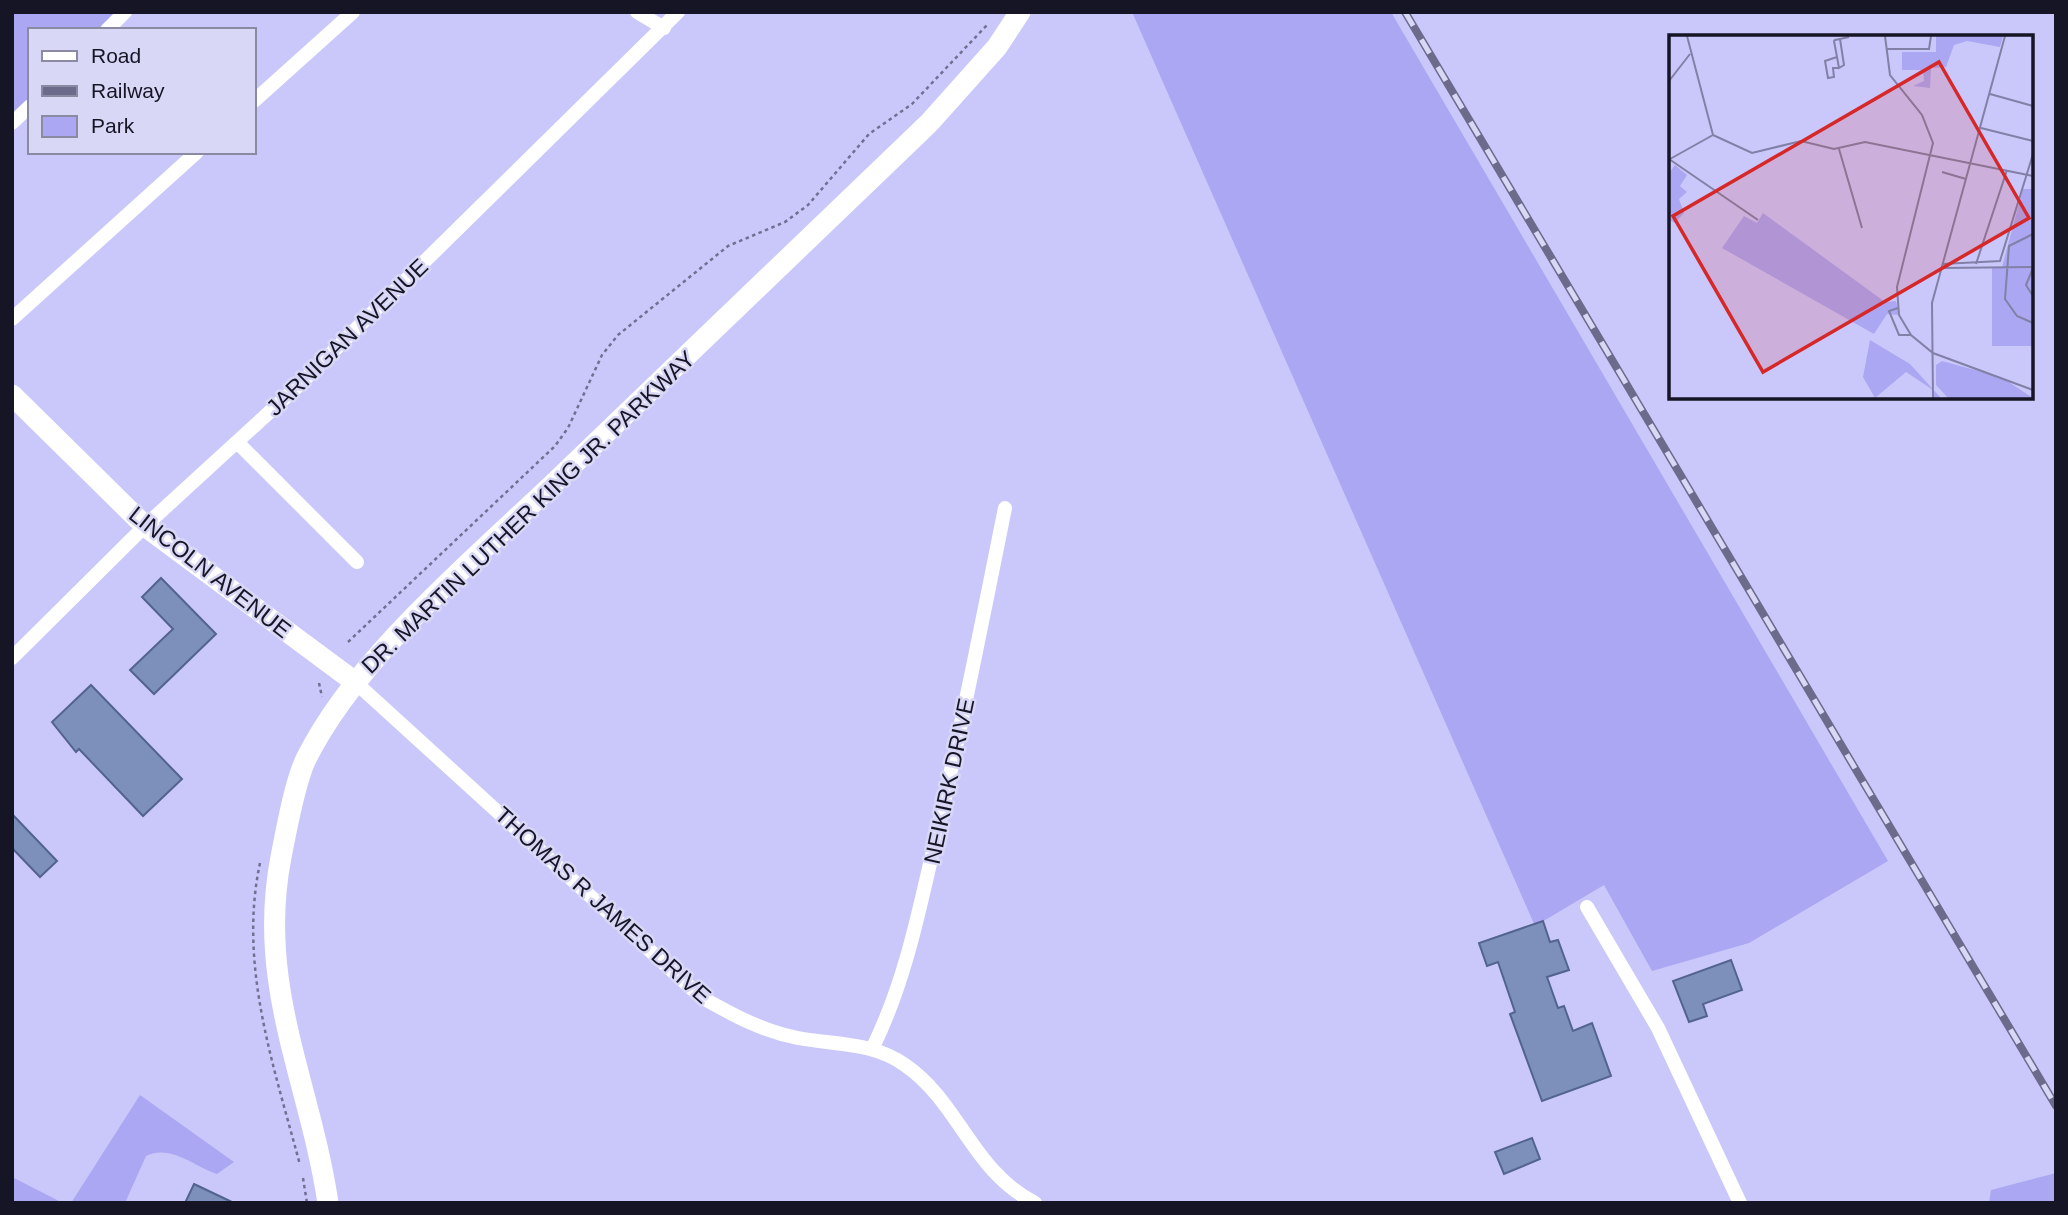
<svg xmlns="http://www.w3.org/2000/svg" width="2068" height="1215" font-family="Helvetica,sans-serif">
<rect width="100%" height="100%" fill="#cac8fb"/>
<g fill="#aba7f2">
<path d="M12,12H125L107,30H30V106L12,123Z"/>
<path d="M1132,12H1391L1888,861L1749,943L1652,971L1604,885L1535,926Z"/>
<path d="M140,1095L234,1162L217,1174C193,1166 171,1144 146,1156L125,1203H71Z"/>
<path d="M2056,1173V1203H1989L1991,1190Z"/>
<path d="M12,1177L63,1203H12Z"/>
</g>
<g fill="#7d90bc" stroke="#52648d" stroke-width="2">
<path d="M161,578L216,634L154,694L130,670L173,629L142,597Z"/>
<path d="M91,685L182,779L143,816L79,749L76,752L52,722Z"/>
<path d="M12,814L57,861L40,877L12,848Z"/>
<path d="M1543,921L1550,942L1558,940L1569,970L1547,977L1558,1008L1564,1006L1573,1031L1592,1023L1611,1076L1542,1101L1510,1014L1515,1012L1498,962L1487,966L1479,943Z"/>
<path d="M1731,960L1742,990L1703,1004L1707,1016L1689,1022L1673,981Z"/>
<path d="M1532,1138L1540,1159L1504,1174L1495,1152Z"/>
<path d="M194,1184L234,1203H185Z"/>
</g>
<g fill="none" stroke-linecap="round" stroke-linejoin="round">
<g stroke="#717092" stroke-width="2.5" stroke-dasharray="3.5 3.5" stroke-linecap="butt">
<path d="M348,642L555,446L568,428L602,355L618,335L728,246L785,222L808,205L869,134L912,104L988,24"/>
<path d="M319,683L322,697"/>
<path d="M260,863C238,966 274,1066 300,1165"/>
<path d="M303,1178L307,1203"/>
</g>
<g stroke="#fff" stroke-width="14">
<path d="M637,12L664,28"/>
<path d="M107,30L125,12"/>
<path d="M254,101L353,12"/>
<path d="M12,123L30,106"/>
<path d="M12,319L197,152"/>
<path d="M238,443L357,562"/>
<path d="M12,658L145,526L299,385L678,12"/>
<path d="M355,682L701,997C733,1015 762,1031 798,1038C836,1045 873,1042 905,1065C960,1103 971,1170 1035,1203"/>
<path d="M1587,907L1658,1028L1740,1203"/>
<path d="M873,1047C906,980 920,906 937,833C962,725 983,617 1005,508"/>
</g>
<g stroke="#fff" stroke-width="21">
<path d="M12,395L145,526L355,682"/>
<path d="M328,1203C310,1082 256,985 281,857C286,832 295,781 306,759C356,658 472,561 554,483C679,363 805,243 930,122L997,47L1020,12"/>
</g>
<g stroke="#6c6b8c" stroke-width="8">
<path id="rail" d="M1405,12L2056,1106"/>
</g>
<use href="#rail" stroke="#d8d8f6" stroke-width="5" stroke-dasharray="16" stroke-linecap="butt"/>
</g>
<g text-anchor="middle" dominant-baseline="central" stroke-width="5" stroke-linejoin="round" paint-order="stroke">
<g font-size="23" fill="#161526" stroke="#d8d8f6">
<text transform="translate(347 337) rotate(-44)">JARNIGAN AVENUE</text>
<text transform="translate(528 512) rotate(-44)">DR. MARTIN LUTHER KING JR. PARKWAY</text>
<text transform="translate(210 572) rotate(38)">LINCOLN AVENUE</text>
<text transform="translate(949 781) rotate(-78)">NEIKIRK DRIVE</text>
<text transform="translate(603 905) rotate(42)">THOMAS R JAMES DRIVE</text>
</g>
</g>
<g transform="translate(1669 35)">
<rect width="364" height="364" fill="#cac8fb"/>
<path d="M267,1H334L331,12L298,6L285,10L277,32L262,33L261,53L244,51L255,46L254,35H233V17H267ZM6,130L18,140L11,151L18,157L10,164L15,178L6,188L0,185V138ZM354,154H364V311H323V233L333,232ZM94,178L216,267L227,266L230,280L218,279L205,299L53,213L75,181L88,188ZM201,305L241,329L272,363H264V355L237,337L206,363L194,342ZM273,326L332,342L364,363H279L267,350V330Z" fill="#aba7f2"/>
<path fill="none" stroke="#8280a6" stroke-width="2" d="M18,1L44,100M216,1L221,40L253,80L264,108L228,252L230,280L242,300L264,318L364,355M171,4L175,30L170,33L165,6L166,5L171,4L180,2M217,14H260L262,1M168,22L156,26L159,43L165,42L164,33H170M0,46L21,19M321,59L364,71M312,93L364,106M44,100L83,118L132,106L165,114L196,107L364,141M170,114L193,193M0,124L89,185M1,124L44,100M273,137L297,144M364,199L340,211L336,264L348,281L364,288M273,229L331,226L364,119M307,229L338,135M272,233L364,232M364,233L357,250L364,261M229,273L220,276L230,300H242M264,363L263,268L336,1"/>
<path fill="#d62828" fill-opacity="0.15" stroke="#d62828" stroke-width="3.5" d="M270,27L360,183L94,337L4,181Z"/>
<rect width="364" height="364" fill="none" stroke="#161526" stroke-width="3.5"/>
</g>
<rect width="2068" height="1215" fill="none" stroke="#161526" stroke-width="28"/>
<rect x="28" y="28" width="228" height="126" fill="#d8d8f6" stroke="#8a8aa3" stroke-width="2"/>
<rect x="42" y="51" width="35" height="10" fill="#ffffff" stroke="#8a8aa3" stroke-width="2"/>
<text x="91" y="63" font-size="21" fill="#161526">Road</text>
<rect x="42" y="86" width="35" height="10" fill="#6c6b8c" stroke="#8a8aa3" stroke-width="2"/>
<text x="91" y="98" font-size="21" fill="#161526">Railway</text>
<rect x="42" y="116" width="35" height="21" fill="#aba7f2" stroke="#8a8aa3" stroke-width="2"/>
<text x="91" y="133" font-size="21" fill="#161526">Park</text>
</svg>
